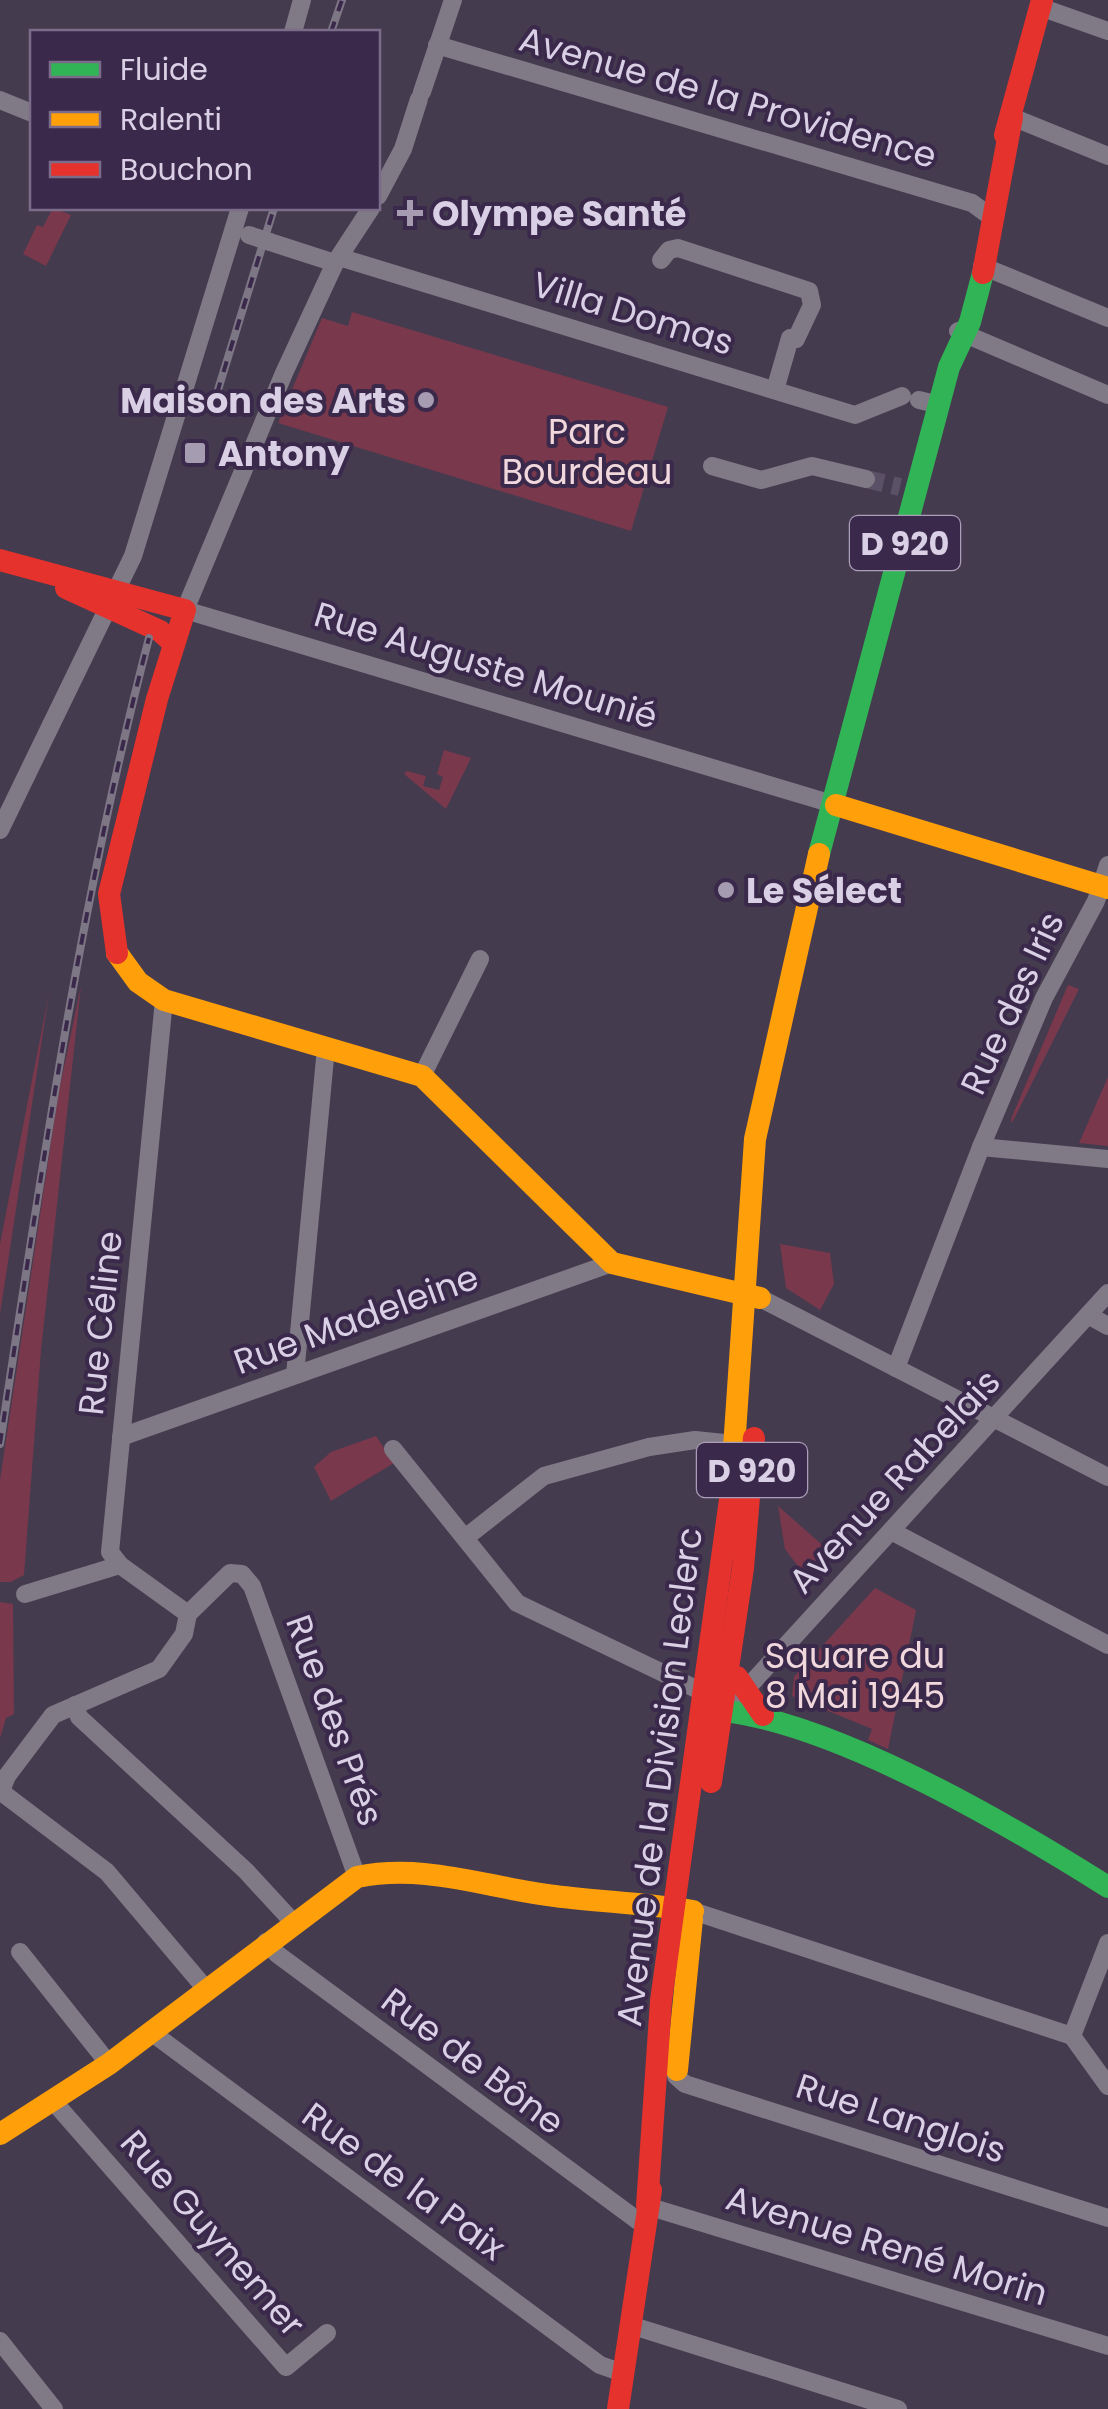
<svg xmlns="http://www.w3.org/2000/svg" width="1108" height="2409" font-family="Poppins,sans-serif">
<rect width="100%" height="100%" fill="#453b4f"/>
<g fill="#79384b">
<path d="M53,208L71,215L46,266L23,254L37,225L43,227Z"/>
<path d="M352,312L668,407L631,531L278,423L322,318L348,326Z"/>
<path d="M444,750L471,758L446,809L404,774L407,771L426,776L423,786L439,790L443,777L437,774Z"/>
<path d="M1068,985L1079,989L1012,1123L1011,1119Z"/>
<path d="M81,986L41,1350L24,1575L11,1582H0V1480L58,1096Z"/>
<path d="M49,993L0,1314V1244Z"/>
<path d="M1108,1077V1146L1079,1143Z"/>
<path d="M780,1244L830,1253L834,1284L820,1310L786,1288Z"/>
<path d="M376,1436L394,1463L331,1501L314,1467L331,1452Z"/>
<path d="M778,1506L836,1557L822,1569H800L785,1549Z"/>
<path d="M875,1588L916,1610L888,1749L868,1740L872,1729L792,1696L794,1677Z"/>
<path d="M0,1602L13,1604L14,1714L6,1718L0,1738Z"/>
</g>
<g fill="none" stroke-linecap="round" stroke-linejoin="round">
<path stroke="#5b5166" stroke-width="18" stroke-dasharray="18 9" stroke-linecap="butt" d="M866,479L900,487"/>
<g stroke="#807986" stroke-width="18">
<path d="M1040,7L1108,31"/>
<path d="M293,32L302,0"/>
<path d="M437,45L972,203L994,219"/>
<path d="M422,92L453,0"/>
<path d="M0,100L32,113"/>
<path d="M1012,117L1108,156"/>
<path d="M378,196L403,149L419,99"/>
<path d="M371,208L335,263L284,373L185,610L836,805"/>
<path d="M270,242L335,263"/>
<path d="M342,258L855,415L902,396"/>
<path d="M661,260L669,250L678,248L809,291L812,305L796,339L790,338L775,390"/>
<path d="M982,266L1108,318"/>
<path d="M958,331L1108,395"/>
<path d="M919,400L940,405"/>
<path d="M712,466L761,480L812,466L866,479"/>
<path d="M0,830L133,556L240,208"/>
<path d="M164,1000L110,1552L120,1565L188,1614"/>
<path d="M422,1076L480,959"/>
<path d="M981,1147L1108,1159"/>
<path d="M760,1298L1108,1477"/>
<path d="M1088,1315L1108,1326"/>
<path d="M896,1368L981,1147L1044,998L1096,901L1108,865"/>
<path d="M295,1375L326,1048"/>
<path d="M121,1437L612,1263"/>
<path d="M393,1449L517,1603L713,1697"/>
<path d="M893,1532L1108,1645"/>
<path d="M465,1538L544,1476L649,1447L695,1440L744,1445"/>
<path d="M25,1594L120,1565"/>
<path d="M738,1698L1108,1293"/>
<path d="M75,1705L79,1717L246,1871L293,1922"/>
<path d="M0,1791L107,1872L205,1988"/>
<path d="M0,1793L7,1776L53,1715L159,1669L184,1634L188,1614L230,1573L242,1574L252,1586L357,1877"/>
<path d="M693,1911L1072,2036L1108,1943"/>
<path d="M266,1942L277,1954L645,2226"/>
<path d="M20,1952L109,2064"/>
<path d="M151,2032L600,2365L623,2373"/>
<path d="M1072,2036L1108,2086"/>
<path d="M676,2076L685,2084L1108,2218"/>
<path d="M54,2102L286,2367L327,2333"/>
<path d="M647,2206L1108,2346"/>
<path d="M630,2325L898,2409"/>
<path d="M0,2341L54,2409"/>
</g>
<g stroke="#30b455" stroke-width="22">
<path d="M819,854L949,367L970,322L983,273"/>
<path d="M726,1711C842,1727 1008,1824 1108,1887"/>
</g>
<g stroke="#ff9f0a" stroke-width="22">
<path d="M836,805L1108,888"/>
<path d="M117,953L138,982L164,1000L422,1076L612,1263L760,1298"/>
<path d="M731,1492L755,1139L819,854"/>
<path d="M677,2070L692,1919"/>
<path d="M0,2134L109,2064L357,1877C425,1863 488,1888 555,1896C601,1902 647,1903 693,1911"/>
</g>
<g stroke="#e5322d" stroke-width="22">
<path d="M1005,135L1042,0"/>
<path d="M983,273L1012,117"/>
<path d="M0,560L185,610L157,699L109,894L117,953"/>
<path d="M66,588L160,631L174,644"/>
<path d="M709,1679L723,1674L737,1677L763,1715"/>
<path d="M711,1782L743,1568L754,1438"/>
<path d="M647,2206L661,2001L731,1492"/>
<path d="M618,2409L651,2190"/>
</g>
<g stroke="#7c7685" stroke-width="8">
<g id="rail">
<path d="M331,32L342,0"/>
<path d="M217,393L274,208"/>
<path d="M0,1444C41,1173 80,903 149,638"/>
</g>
</g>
<use href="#rail" stroke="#3b294c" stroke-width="4" stroke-dasharray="11" stroke-linecap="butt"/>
<path stroke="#807986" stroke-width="18" d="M249,235L270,242"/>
</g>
<g fill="#a69cb1" stroke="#3b294c" stroke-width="4">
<path d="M405 198h10v10h10v10h-10v10h-10v-10h-10v-10h10z"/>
<circle cx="426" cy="400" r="10"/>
<rect x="183" y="441" width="24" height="24" rx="5"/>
<circle cx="726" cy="890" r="10"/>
</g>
<g text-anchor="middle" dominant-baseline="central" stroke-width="8" stroke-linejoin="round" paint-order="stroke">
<g fill="#3b294c" stroke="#aa9eb8" stroke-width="2.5">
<rect x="850" y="516" width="110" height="54" rx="8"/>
<rect x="697" y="1443" width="110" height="54" rx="8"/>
</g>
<g font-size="32" font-weight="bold" fill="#dad0e6">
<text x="905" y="543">D 920</text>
<text x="752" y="1470">D 920</text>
</g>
<g font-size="35" fill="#dad0e6" stroke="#3b294c">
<text transform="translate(728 97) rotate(16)">Avenue de la Providence</text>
<text transform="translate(633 313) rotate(17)">Villa Domas</text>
<text transform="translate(486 665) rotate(17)">Rue Auguste Mounié</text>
<text transform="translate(1012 1003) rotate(-65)">Rue des Iris</text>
<text transform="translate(356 1319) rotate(-20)">Rue Madeleine</text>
<text transform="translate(100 1323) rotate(-84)">Rue Céline</text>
<text transform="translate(894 1481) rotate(-47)">Avenue Rabelais</text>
<text transform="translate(335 1720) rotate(70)">Rue des Prés</text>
<text transform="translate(659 1777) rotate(-83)">Avenue de la Division Leclerc</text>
<text transform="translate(473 2061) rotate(37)">Rue de Bône</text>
<text transform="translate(901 2118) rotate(18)">Rue Langlois</text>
<text transform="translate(404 2181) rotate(36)">Rue de la Paix</text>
<text transform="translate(213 2233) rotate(49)">Rue Guynemer</text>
<text transform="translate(887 2245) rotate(17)">Avenue René Morin</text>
</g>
<g font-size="35" font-weight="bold" fill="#dad0e6" stroke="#3b294c" text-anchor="start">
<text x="432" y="213">Olympe Santé</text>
<text x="406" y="400" text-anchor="end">Maison des Arts</text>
<text x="218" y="453">Antony</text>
<text x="746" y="890">Le Sélect</text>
</g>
<g font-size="35" fill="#f1d8dc" stroke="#3b294c">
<text x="587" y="431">Parc<tspan x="587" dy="40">Bourdeau</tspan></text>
<text x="855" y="1655">Square du<tspan x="855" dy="40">8 Mai 1945</tspan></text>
</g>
</g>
<rect x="30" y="30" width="350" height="180" fill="#3b294c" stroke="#7b6c8a" stroke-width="2.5"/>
<rect x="50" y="62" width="50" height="15" fill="#30b455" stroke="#7b6c8a" stroke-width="2.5"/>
<text x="120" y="80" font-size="30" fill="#dad0e6">Fluide</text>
<rect x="50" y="112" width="50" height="15" fill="#ff9f0a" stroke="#7b6c8a" stroke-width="2.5"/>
<text x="120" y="130" font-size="30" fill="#dad0e6">Ralenti</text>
<rect x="50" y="162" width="50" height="15" fill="#e5322d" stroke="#7b6c8a" stroke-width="2.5"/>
<text x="120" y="180" font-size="30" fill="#dad0e6">Bouchon</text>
</svg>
